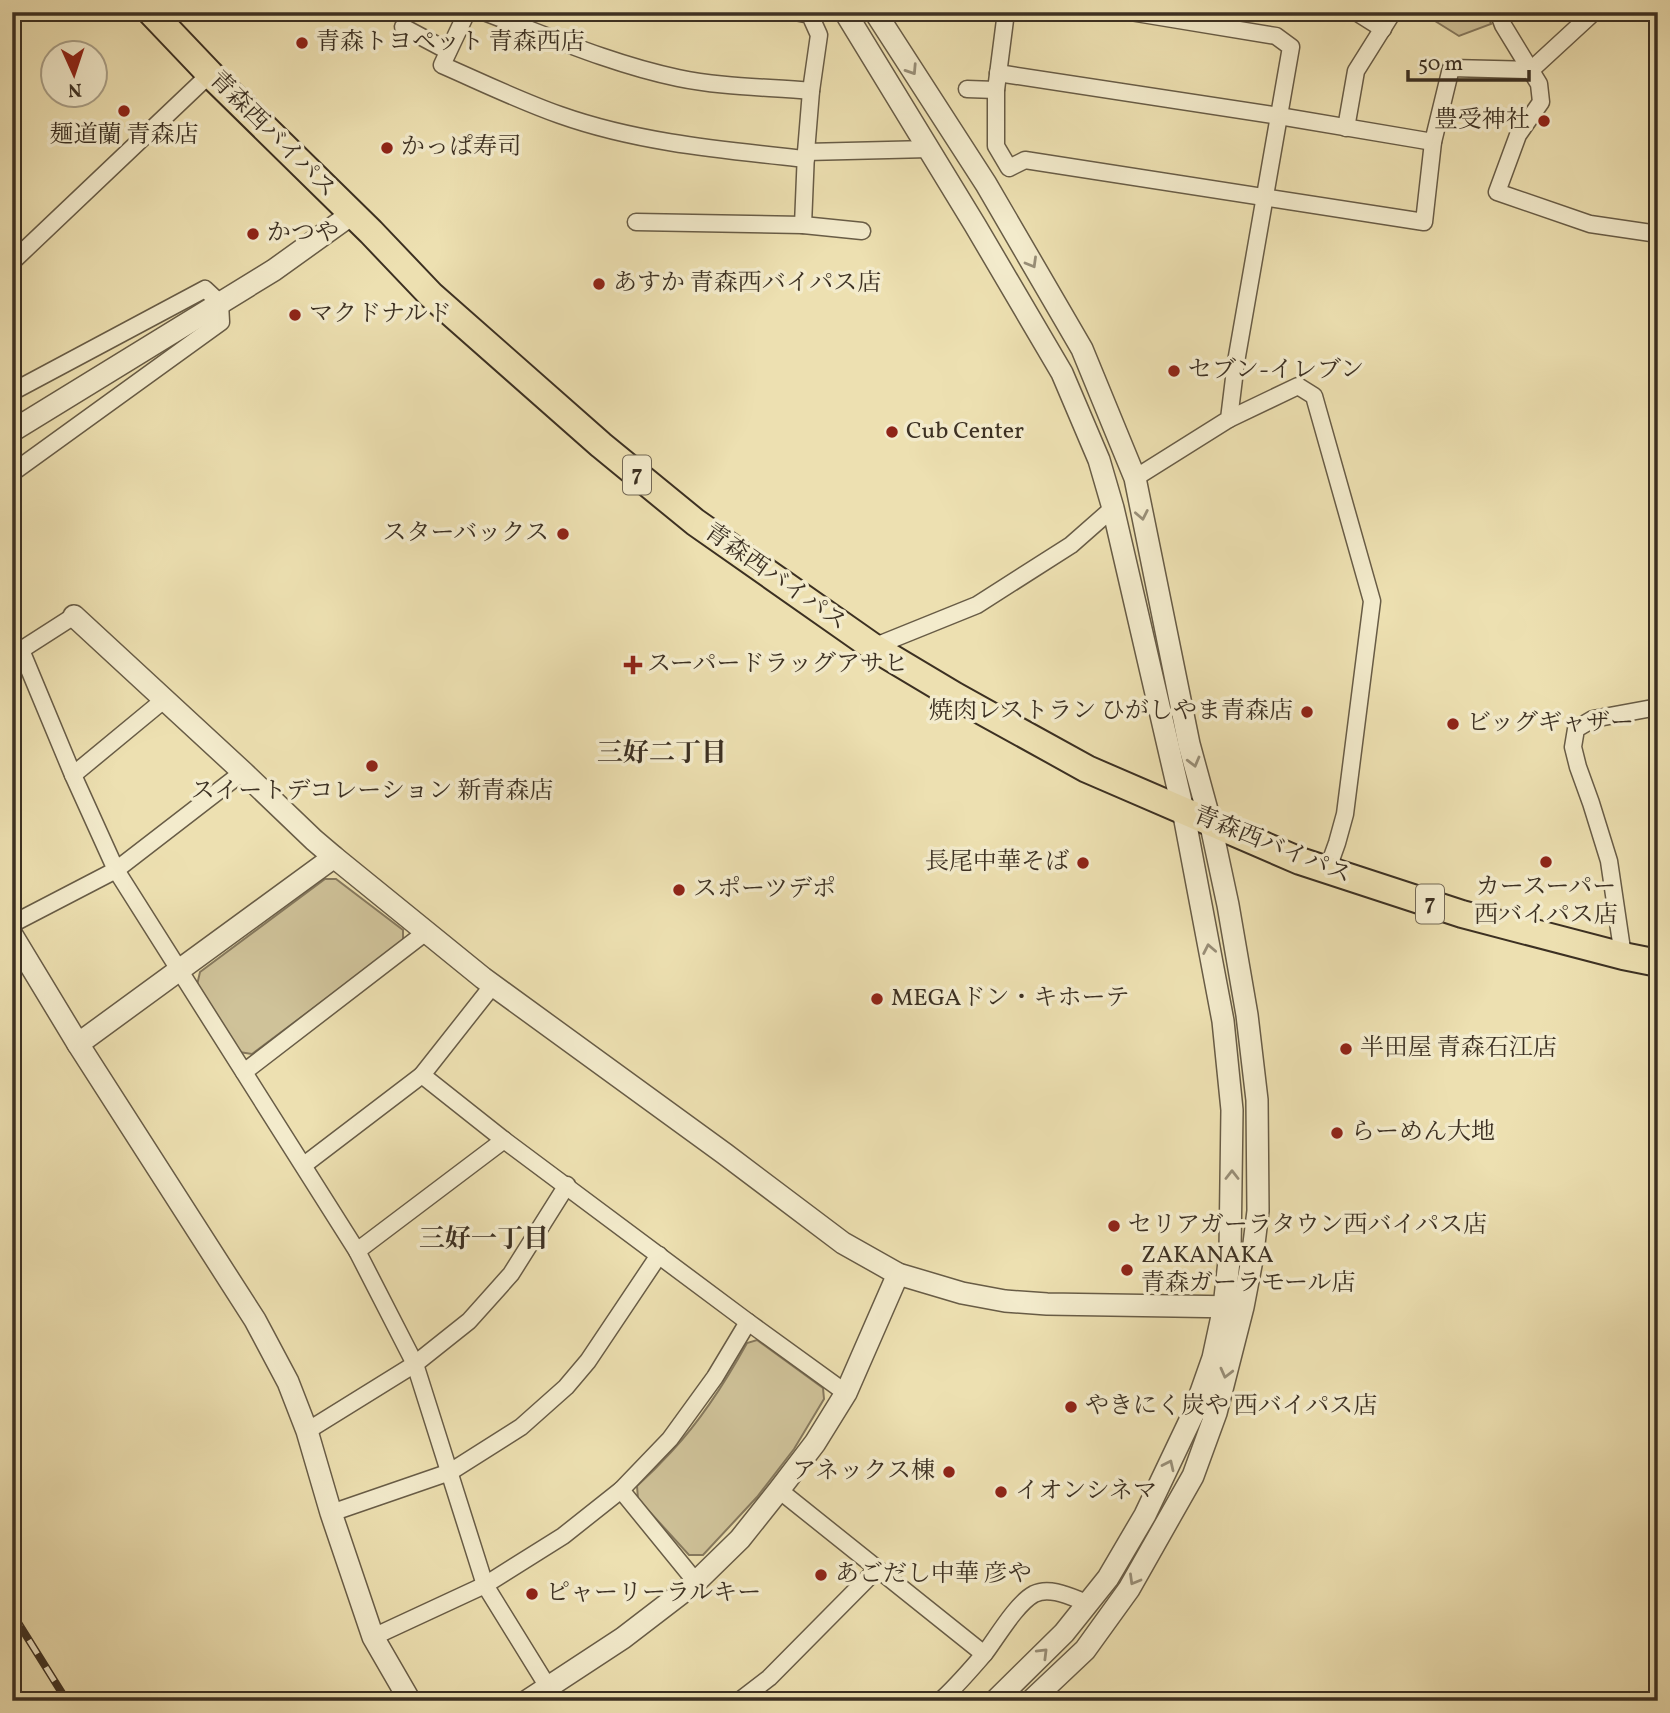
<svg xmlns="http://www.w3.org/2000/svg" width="1670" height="1713" font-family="Vollkorn,'Noto Serif JP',serif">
<rect width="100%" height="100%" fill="#ede0b1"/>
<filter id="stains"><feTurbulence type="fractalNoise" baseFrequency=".00286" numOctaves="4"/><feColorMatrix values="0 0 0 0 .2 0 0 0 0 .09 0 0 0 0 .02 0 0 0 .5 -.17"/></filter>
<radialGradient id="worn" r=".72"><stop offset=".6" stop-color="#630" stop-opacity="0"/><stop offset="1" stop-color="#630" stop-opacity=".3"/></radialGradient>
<g fill="#cfc299" stroke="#86795e" stroke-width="2">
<path d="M1440,12H1487L1491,24L1459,36L1435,21Z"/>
<path d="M325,879H336L403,930V941L252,1054L239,1052L197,985L200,972Z"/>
<path d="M757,1340L823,1388L824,1399L794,1449L757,1497L703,1555H689L638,1499L637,1486C649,1475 661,1463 672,1451C702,1419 726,1381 747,1343Z"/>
</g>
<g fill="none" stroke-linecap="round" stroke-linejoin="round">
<g stroke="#685c46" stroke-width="19">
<g id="minor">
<path d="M467,12L442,65C481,82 520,101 560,115C639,143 723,150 806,159"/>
<path d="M484,12C548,36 611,64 678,78C721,87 767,87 811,91"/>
<path d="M795,12L810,15L819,35L811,91L806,152L803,225"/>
<path d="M1006,12L996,90V146L1009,168L1025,160L1424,222L1433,142L1451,68L1531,70L1594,12"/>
<path d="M1130,12L1276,36L1291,47L1236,362L1229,419L1135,478"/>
<path d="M1356,12L1383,29"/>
<path d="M1498,12L1503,25L1539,84L1541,102L1518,135L1497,192L1590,224L1658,234"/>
<path d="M403,27L448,51"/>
<path d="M998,73L1279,116L1433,142"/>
<path d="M967,89L996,90"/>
<path d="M1346,128L1356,71L1393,12"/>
<path d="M806,152L929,149"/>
<path d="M636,222L803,225L862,231"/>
<path d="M12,262L210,74"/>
<path d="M12,392L205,289L220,303L221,322L12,473"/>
<path d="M1229,419L1298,386L1314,396L1372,601L1345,814L1337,843L1327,871"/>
<path d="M74,616L21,650L73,775L116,870L357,1251L415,1364L485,1585L548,1687"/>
<path d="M873,647L977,605L1071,545L1113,508"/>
<path d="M73,775L165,699"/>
<path d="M12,924L116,870L243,772"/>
<path d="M1623,956L1609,861L1591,803L1578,767L1573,747L1576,729L1593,719L1658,707"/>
<path d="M493,985L422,1075L504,1140L748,1322L846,1393"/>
<path d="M244,1072L426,932"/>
<path d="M304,1165L422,1075"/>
<path d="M357,1251L504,1140"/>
<path d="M307,1431L415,1364L469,1321L511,1274L567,1185"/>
<path d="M621,1490L696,1582"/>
<path d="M779,1490L984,1654"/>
<path d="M331,1513L450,1472L521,1427L566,1387L588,1361L659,1255"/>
<path d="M373,1637L485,1585L563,1536L621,1490L670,1439L715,1377L748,1322"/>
<path d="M739,1701L769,1678L877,1569"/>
<path d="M940,1701C956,1687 971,1669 985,1653C997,1637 1017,1603 1034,1594C1050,1586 1071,1597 1087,1603"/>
</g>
</g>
<g stroke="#685c46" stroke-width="24">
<g id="tertiary">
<path d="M845,12L975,225L1062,373L1099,460L1113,508L1183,810L1223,1021L1232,1110L1230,1252L1224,1307L1213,1358L1194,1412L1145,1515L1108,1578L1064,1633L995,1701"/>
<path d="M875,12L986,184L1082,349L1135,478L1189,744L1210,821L1228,905L1247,1015L1257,1100L1258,1211L1252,1260L1243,1307L1216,1413L1193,1476L1129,1589L1085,1650L1031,1701"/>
<path d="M12,431L274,270L352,214"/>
<path d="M74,616L243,772L314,840L334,857L483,978L725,1154L843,1243L898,1274L962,1293L1005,1301L1047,1304L1238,1307"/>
<path d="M12,935L78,1044L255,1320L288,1382L307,1431L331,1513L373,1637L410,1701"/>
<path d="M78,1044L334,857"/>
<path d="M527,1701L623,1638L696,1582L740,1539L779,1490L815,1443L846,1393L898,1274"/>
</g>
</g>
<g stroke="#3c3022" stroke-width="30">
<path id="trunk" d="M151,12L210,74L371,232L431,295L601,445L695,522L873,647L955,696L1087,769L1300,861L1462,914L1623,956L1658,963"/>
</g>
<use href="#minor" stroke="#f3ebcc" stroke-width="16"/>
<use href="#tertiary" stroke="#f3ebcc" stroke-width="21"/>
<use href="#trunk" stroke="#ede0b1" stroke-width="26"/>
<g stroke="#3c3022" stroke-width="8">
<path id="rail" d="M12,1613L67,1701"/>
</g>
<use href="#rail" stroke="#f3ebcc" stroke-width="5" stroke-dasharray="16" stroke-linecap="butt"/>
</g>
<defs><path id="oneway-chevron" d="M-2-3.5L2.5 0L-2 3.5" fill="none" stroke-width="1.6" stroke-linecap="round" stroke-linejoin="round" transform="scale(1.75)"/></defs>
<g stroke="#988e77">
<use href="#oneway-chevron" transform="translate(912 70) rotate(57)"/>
<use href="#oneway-chevron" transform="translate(1032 263) rotate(60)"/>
<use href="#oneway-chevron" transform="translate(1142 515) rotate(79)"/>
<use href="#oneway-chevron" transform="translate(1194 762) rotate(75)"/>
<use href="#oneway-chevron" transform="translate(1209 949) rotate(-101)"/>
<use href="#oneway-chevron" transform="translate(1232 1175) rotate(-90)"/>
<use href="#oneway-chevron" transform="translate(1226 1373) rotate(104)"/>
<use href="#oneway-chevron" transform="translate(1169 1465) rotate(-65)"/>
<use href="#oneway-chevron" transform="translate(1134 1580) rotate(120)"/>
<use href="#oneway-chevron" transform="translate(1043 1653) rotate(-45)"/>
</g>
<g fill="#8f2418" stroke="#f3ebcc" stroke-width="2.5">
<circle cx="302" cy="43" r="7"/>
<circle cx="124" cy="111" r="7"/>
<circle cx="1544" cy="121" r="7"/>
<circle cx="387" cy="148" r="7"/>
<circle cx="253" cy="234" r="7"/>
<circle cx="599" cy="284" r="7"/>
<circle cx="295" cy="315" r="7"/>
<circle cx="1174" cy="371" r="7"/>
<circle cx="892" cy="432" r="7"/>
<circle cx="563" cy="534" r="7"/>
<path d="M629.5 654.5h7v7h7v7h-7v7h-7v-7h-7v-7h7z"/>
<circle cx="1307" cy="712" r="7"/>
<circle cx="1453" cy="724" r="7"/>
<circle cx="372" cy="766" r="7"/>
<circle cx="1546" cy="862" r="7"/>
<circle cx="1083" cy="863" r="7"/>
<circle cx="679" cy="890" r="7"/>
<circle cx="877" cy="999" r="7"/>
<circle cx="1346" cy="1049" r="7"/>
<circle cx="1337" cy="1133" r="7"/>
<circle cx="1114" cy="1226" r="7"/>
<circle cx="1127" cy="1270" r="7"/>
<circle cx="1071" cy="1407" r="7"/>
<circle cx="949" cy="1472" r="7"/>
<circle cx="1001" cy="1492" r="7"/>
<circle cx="821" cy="1575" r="7"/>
<circle cx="532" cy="1594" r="7"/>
</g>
<g text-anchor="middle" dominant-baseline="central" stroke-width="7" stroke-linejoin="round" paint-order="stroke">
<g fill="#f3ebcc" stroke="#736855" stroke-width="2">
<rect x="623" y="455.5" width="28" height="39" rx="5"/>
<rect x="1416" y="884.5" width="28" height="39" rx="5"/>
</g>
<g font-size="23" font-weight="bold" fill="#3c3022">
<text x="637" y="475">7</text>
<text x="1430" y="904">7</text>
</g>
<g font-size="24" fill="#3c3022" stroke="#f3ebcc" text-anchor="start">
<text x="316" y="43">青森トヨペット 青森西店</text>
<text x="1530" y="121" text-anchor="end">豊受神社</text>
<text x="124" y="136" text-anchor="middle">麺道蘭 青森店</text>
<text x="401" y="148">かっぱ寿司</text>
<text x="267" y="234">かつや</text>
<text x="613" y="284">あすか 青森西バイパス店</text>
<text x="309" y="315">マクドナルド</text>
<text x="1188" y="371">セブン-イレブン</text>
<text x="906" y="432">Cub Center</text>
<text x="549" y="534" text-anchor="end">スターバックス</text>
<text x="647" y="665">スーパードラッグアサヒ</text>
<text x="1293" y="712" text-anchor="end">焼肉レストラン ひがしやま青森店</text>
<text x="1467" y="724">ビッグギャザー</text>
<text x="372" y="792" text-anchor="middle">スイートデコレーション 新青森店</text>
<text x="1069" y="863" text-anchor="end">長尾中華そば</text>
<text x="1546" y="888" text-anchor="middle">カースーパー<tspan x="1546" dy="28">西バイパス店</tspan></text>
<text x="693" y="890">スポーツデポ</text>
<text x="891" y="999">MEGAドン・キホーテ</text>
<text x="1360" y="1049">半田屋 青森石江店</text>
<text x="1351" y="1133">らーめん大地</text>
<text x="1128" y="1226">セリアガーラタウン西バイパス店</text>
<text x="1141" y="1256">ZAKANAKA<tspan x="1141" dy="28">青森ガーラモール店</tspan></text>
<text x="1085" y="1407">やきにく炭や 西バイパス店</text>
<text x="935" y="1472" text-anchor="end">アネックス棟</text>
<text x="1015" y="1492">イオンシネマ</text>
<text x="835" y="1575">あごだし中華 彦や</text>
<text x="546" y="1594">ピャーリーラルキー</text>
</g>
<g font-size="24" fill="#3c3022" stroke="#f3ebcc">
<text transform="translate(272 135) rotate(45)">青森西バイパス</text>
<text transform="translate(775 578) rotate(35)">青森西バイパス</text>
<text transform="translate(1272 846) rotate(22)">青森西バイパス</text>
</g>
<g font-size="26" font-weight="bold" fill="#3c3022" stroke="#f3ebcc">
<text x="662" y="754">三好二丁目</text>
<text x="484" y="1240">三好一丁目</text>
</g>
</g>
<rect width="1670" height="1713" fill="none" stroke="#ede0b1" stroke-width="42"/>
<rect x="14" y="14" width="1642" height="1685" fill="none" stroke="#3c3022" stroke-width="3.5"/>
<rect x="21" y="21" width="1628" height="1671" fill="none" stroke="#3c3022" stroke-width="2"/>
<g transform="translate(74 74) rotate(177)"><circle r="33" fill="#f3ebcc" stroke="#aaa088" stroke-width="2"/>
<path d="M0-5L12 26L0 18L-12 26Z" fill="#8f2418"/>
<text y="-10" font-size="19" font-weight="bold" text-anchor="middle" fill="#3c3022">N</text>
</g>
<path d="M1408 70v10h121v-10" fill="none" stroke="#3c3022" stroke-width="3.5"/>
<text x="1418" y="70" font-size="21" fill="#3c3022" stroke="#f3ebcc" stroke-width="5" paint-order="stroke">50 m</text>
<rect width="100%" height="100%" filter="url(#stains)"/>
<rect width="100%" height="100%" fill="url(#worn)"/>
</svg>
